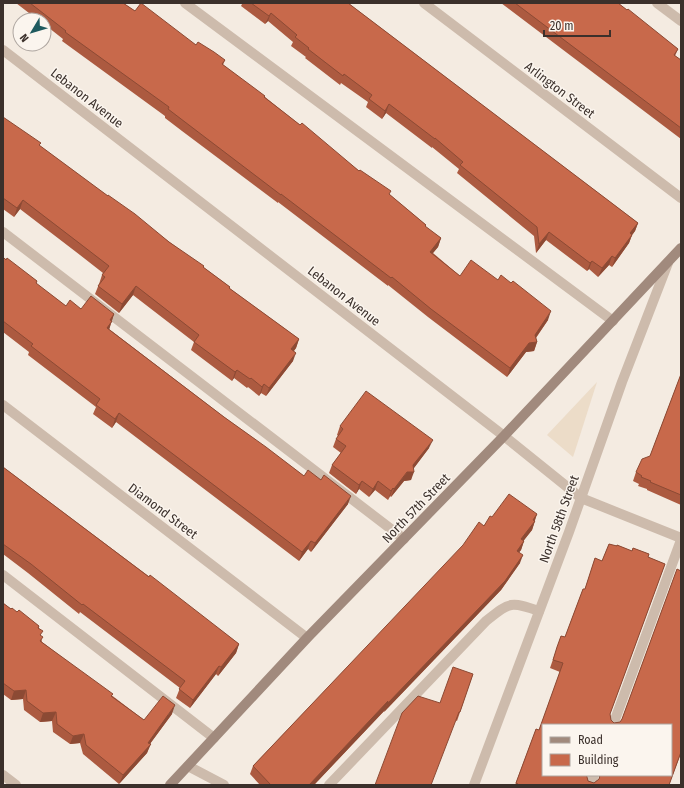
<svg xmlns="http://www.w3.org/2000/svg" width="684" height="788" font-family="'Fira Sans Condensed',sans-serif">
<rect width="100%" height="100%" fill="#f4ebe1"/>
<path fill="#ecdcc8" d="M597,382L575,451L573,457L547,435Z"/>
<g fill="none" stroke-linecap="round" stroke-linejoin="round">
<g stroke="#cdbbac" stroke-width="10">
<path d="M185,3L613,321"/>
<path d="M657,3L681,21"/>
<path d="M3,232L404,539"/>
<path d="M3,575L214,738"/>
<path d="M613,725L681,540"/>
<path d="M188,766L224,785"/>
<path d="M329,785L486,621C510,602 510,601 539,611"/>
<path d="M590,785L594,775"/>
</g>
<g stroke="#cdbbac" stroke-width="10">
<path d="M424,3L681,198"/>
<path d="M3,50L504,436L581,498L681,538"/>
<path d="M3,405L307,638"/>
<path d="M3,775L16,785"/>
<path d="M474,785L569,532L622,382L668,263"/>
</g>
<path stroke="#a18a7d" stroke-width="10" d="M170,785L307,638L504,436L681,248"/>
</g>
<g fill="#ac5a40" fill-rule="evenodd">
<path d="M16,3H123L135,11L196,45L225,60L223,65L265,97L286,114L390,195L426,225L425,227L441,238L438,247L433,253L460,276L548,320L536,338L537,342L534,351L526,352L507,377L428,317L388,285V286L278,202V203L182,131L165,118V116L62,41L63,39L44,24V20H38Z"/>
<path d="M241,3H348L638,223L635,231L632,235L629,243L612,267L609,265L598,277L589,269L587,271L546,240L536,253L534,236L457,173L459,169L432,147V148L386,113L382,119L366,107L368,102L341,83L340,85L305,58L306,57L291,46L293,42L268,21L265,24L241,6L242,4Z"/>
<path d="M501,3H618L678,49L675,56L681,60V139Z"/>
<path d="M3,117L40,146L230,287L229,288L299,339L296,348L294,351L293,361L266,396L261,393L259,396L248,387L247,388L234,378L232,381L191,350L194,342L133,295L119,313L95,294L99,284L102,275L103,273L80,255L20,209L14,217L3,209Z"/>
<path d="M3,257L37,281L36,284L66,306L114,314L109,329L224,417L304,476L348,504L311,552L308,549L299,561L116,422L112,428L93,414L96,407L28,355L29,352L3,332Z"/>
<path d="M681,374V505L647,490V489L638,486L639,484L633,481L636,472L650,456Z"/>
<path d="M340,426L429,448L413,469L411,480L404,481L391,497L390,496L388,500L375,490L369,497L359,489L356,494L329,473L332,465L341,453L333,447L336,439L338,436L337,435Z"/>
<path d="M3,467L239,644L236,653L218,676L216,674L190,708L176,698L180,688L80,612L79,614L28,573L3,554Z"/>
<path d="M537,514L532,530L523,541H524L521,550L519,552L520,563L501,590L384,712L385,710L314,785H260L250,774L253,766L492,517Z"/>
<path d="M609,544L616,546L617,545L632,551L633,548L649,554L648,557L665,564L610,714L611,720L614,723L620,722L622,719L677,569L681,571V753L669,785H515L536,729L539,730L560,672L550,668L561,636L565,637L583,589H585L595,558L602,561ZM543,725H671V775H600L599,779L594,783L588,781L587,777V775H543Z"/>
<path d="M3,603L11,609L17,612L39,626V628L41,636L42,642L144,720L172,714L150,744L147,753L119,784L83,754L80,743L70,744L53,732L52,721L40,722L24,710L23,699L11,700L3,694Z"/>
<path d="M473,674L457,721L455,720L440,703Z"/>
</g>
<g fill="#8c4a34">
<path d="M271,13L268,21L265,24L269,16Z"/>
<path d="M389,104L386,113L382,119L385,111Z"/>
<path d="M23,200L20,209L14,217L17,208Z"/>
<path d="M638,223L635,231L627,242L630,233Z"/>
<path d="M549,232L546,240L536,253L539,244Z"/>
<path d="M632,235L629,243L612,267L615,258Z"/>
<path d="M441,238L438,247L427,260L430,252Z"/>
<path d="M612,256L609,265L598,277L602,268Z"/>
<path d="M592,261L589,269L587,271L590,263Z"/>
<path d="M136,286L133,295L119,313L122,304Z"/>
<path d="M551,311L548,320L532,343L537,342L534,351L526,352L507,377L510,368L535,335Z"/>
<path d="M114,314L109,330L104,336L110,320Z"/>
<path d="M299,339L296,348L288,358L291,349Z"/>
<path d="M296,353L293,361L266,396L269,388Z"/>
<path d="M237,370L234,378L232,381L235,372Z"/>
<path d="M264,384L261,393L259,396L262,387Z"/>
<path d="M119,413L116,422L112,428L115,419Z"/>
<path d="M433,440L429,448L411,472H414L411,480L404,481L391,497L394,489Z"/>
<path d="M362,481L359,489L356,494L359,485Z"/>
<path d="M378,481L375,490L369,497L373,489Z"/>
<path d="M393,488L390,496L388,500L391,491Z"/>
<path d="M351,496L348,504L311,552L315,543Z"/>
<path d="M537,514L534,522L533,520Z"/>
<path d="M535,521L532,530L518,548L521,539Z"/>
<path d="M311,541L308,549L299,561L302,552Z"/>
<path d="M524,541L521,550L514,559L517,551Z"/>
<path d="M523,555L520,563L501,590L384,712L387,704Z"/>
<path d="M239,644L236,653L218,676L221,667Z"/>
<path d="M219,666L216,674L190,708L193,700Z"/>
<path d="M26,690L23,699L11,700L14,691Z"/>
<path d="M388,701L385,710L314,785H309Z"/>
<path d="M175,705L172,714L146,749L151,744L147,753L119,784L123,775L148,743Z"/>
<path d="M56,712L52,721L40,722L43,713Z"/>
<path d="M84,734L80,743L70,744L73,736Z"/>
</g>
<g fill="#c8694b" stroke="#8c4a34" fill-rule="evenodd">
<path d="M30,3H123L135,11L141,3L196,45L198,42L214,52L225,60L222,64L265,96L264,97L286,114L300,125L302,123L359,171L360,170L391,191L389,194L426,225L425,226L441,238L430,252L460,276L471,260L498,280L501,275L511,283L513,281L551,311L535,335L537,342L529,343L510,368L431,309L392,277L391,278L281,194V195L185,122L168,109L169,107L65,32L66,31Z"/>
<path d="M251,3H348L638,223L630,233L632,235L615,258L612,256L602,268L592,261L590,263L549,232L539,244L537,227L460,165L463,162L435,138V139L389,104L385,111L369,99L372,95L344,74L343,76L308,49L309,48L295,37L297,35L271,13L269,16Z"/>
<path d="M515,3H618L627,10L628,9L678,49L674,55L681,60V128Z"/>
<path d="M3,117L41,143L39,145L108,196V195L135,214L169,242L204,266L203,267L230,287L229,288L299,339L291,349L296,353L269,388L264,384L262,387L251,378L250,379L237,370L235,372L194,342L199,335L136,286L122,304L98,286L105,277L102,275L109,266L83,246L23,200L17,208L3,198Z"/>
<path d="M3,257L6,260L7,258L37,281L36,283L66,306L70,300L81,309L91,296L114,314L110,320L112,321L107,328L224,417L266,447L304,476L308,470L321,480L324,475L351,496L315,543L311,541L302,552L119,413L115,419L96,405L100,399L31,346L33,344L3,321Z"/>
<path d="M681,374V495L650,482L651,481L641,477L642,476L636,472L642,459L650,456Z"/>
<path d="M366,391L433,440L413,465L414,472H407L394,489L393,488L391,491L378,481L373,489L362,481L359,485L332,465L346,446L336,439L343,429L340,426Z"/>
<path d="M3,467L149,577L150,575L239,644L221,667L219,666L193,700L179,689L185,681L83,604L82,605L31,564L3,544Z"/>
<path d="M509,494L537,514L533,520L535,521L521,539L524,541L517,551L523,555L505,581L387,704L388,701L309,785H271L253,766L463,545L479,522L484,526L490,516L492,517Z"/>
<path d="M609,544L617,546V545L632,551L633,548L649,554L648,557L665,564L610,714L611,720L614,723L620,722L622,719L677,569L681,571V752L669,785H517L518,784L516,783L536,729L539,730L563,663L553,660L557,647L561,636L565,637L583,589H585L595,558L602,561ZM543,725H671V775H600L599,779L594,783L588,781L587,777V775H543Z"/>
<path d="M3,603L11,609L12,608L17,612L19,610L39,626L38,628L43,631L40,635L43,637L40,641L113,694L111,696L144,720L163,696L175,705L148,743L151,744L123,775L86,745L84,734L73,736L57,724L56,712L43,713L27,701L26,690L14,691L3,683Z"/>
<path d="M453,667L473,674L460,712H459L431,785H375L402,713L418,696L440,703Z"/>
</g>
<g text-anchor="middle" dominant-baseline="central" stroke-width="3" stroke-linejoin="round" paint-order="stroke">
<g font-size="13" fill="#3b302b" stroke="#fbf5ee">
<text transform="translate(560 90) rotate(37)">Arlington Street</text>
<text transform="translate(87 98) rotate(38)">Lebanon Avenue</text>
<text transform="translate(344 296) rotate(38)">Lebanon Avenue</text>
<text transform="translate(416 508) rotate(-46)">North 57th Street</text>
<text transform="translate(163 511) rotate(37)">Diamond Street</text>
<text transform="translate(559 519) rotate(-70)">North 58th Street</text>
</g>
</g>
<rect width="684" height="788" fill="none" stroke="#3b302b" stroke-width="8"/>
<rect x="542" y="724" width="130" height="52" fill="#fbf5ee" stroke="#aea6a0"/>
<rect x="550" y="737" width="20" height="6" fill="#a18a7d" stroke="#aea6a0"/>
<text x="578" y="744" font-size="12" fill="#3b302b">Road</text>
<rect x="550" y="754" width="20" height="12" fill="#c8694b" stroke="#aea6a0"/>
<text x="578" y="764" font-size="12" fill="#3b302b">Building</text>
<g transform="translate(32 32) rotate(232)"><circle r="19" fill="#fbf5ee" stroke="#aea6a0"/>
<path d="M0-3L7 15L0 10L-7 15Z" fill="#1f5a5e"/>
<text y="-6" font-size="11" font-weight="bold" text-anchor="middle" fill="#3b302b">N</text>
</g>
<path d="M544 30v6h66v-6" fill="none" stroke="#3b302b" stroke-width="2"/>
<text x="550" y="30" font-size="12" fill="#3b302b" stroke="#fbf5ee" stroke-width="3" paint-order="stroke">20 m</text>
</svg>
